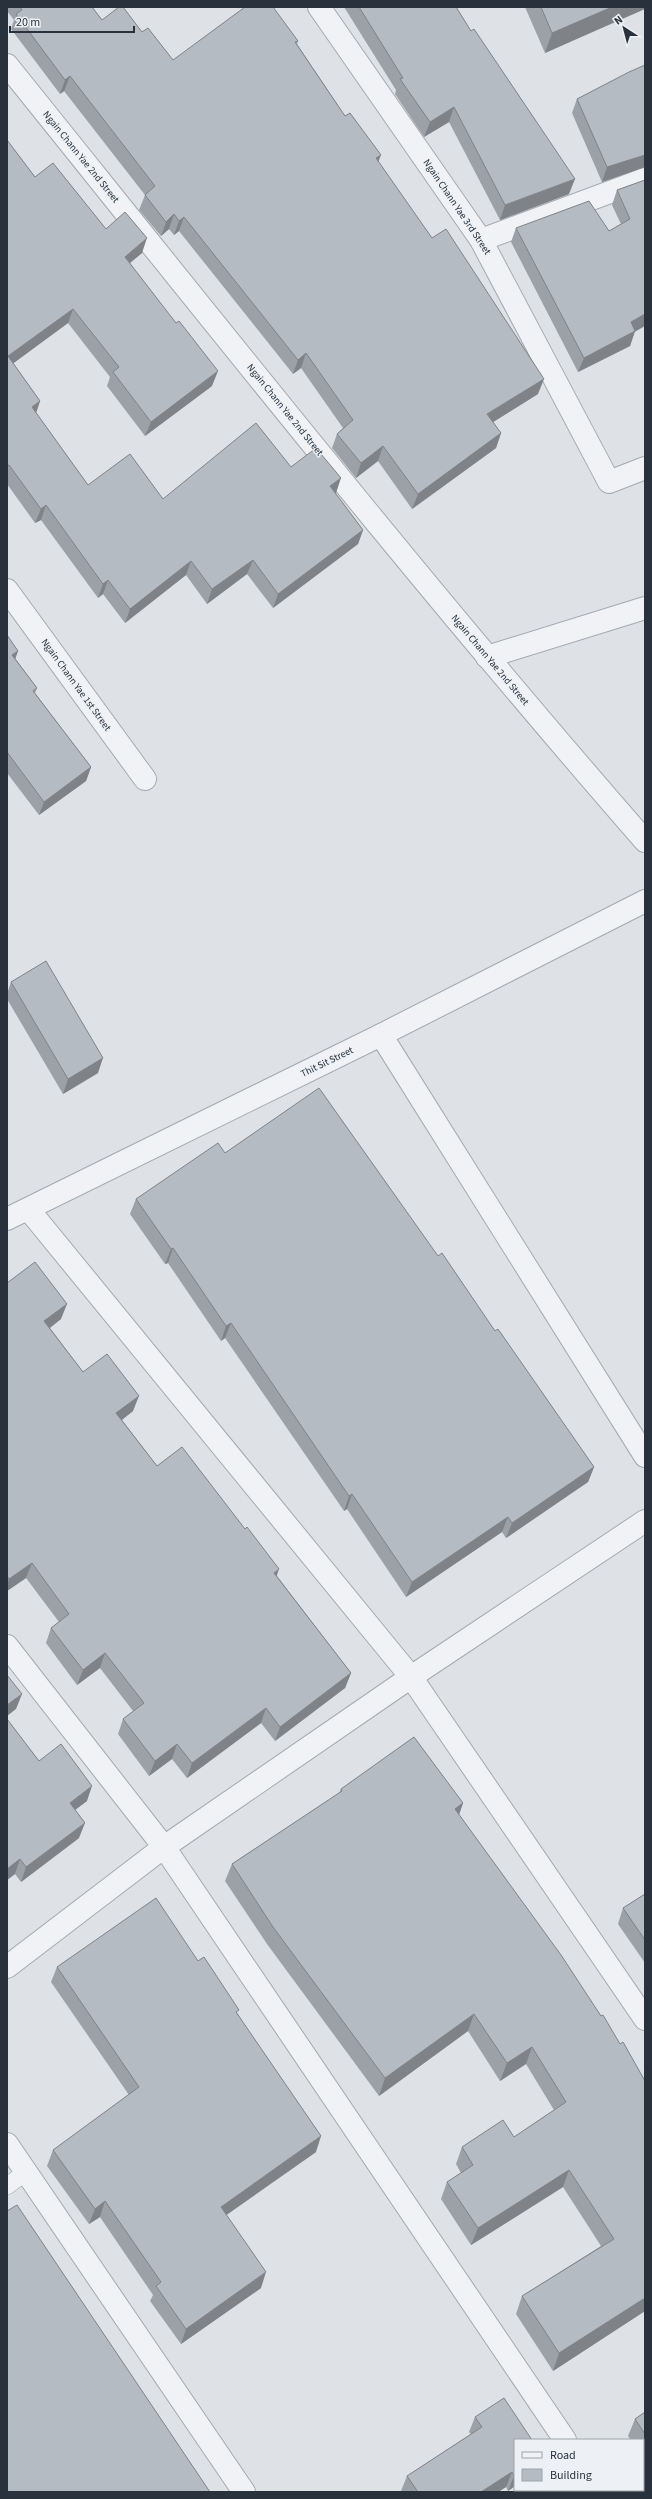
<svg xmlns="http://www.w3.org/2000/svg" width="652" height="2499" font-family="'Source Sans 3',sans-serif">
<rect width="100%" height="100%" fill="#dee2e6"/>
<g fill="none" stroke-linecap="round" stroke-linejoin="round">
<g stroke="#a4a9b0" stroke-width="18">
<path id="lane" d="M7,2186L26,2172"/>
</g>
<g stroke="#a4a9b0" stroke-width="24">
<g id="street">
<path d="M319,7L481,240L609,482L645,468"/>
<path d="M7,65C217,326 425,589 645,841"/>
<path d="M481,240L645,179"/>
<path d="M7,590L145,779"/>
<path d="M487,657L645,608"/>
<path d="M381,1035L645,1456"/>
<path d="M29,1210L411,1677L645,2019"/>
<path d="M7,1219L381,1035L645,901"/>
<path d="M7,1646L164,1847L565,2440"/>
<path d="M7,1967L164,1847L411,1677L645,1521"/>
<path d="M7,2144L244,2492"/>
<path d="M599,2490L600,2492"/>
</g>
</g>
<use href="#lane" stroke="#f0f2f5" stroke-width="17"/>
<use href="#street" stroke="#f0f2f5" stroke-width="22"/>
</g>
<g fill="#9ca1a8">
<path d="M7,7H92L102,20L142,32L173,60L298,41L297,44L345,116L378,162L538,394L493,422L501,433L496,448L412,509L378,461L356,478L332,448L337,434L343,428L301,368L293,374L179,231L174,235L169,229L161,236L139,210L145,195L64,91L60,94L11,29L14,20L7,11Z"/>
<path d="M344,7H456L569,194L500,220L449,122L424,137L395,94L396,90Z"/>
<path d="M525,7H645L545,53Z"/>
<path d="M645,65V167L602,182L572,113L577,99Z"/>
<path d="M7,140L35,177L106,229L142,253L130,263L212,386L145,436L107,386L110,377L68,323L13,363L40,401L36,413L88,485L163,499L291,467L336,493H335L363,530L358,544L273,608L247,574L207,604L186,575L125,623L103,594L98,598L41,520L35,523L7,484Z"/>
<path d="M645,180L635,331L630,346L578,372L511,242L516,228L609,231L621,224L612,205L617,190Z"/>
<path d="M7,635L18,651L15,658L37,688L35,693L91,767L86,781L39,815L7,773Z"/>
<path d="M11,982L98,1073L63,1094L7,999V994Z"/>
<path d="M225,1153L438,1256L495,1331L594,1467L588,1482L506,1538L502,1532L406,1597L347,1509L344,1511L225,1338L221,1341L168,1263L165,1264L130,1214L136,1199Z"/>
<path d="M7,1283L61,1319L50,1328L83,1372L133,1411L122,1420L157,1466L277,1576L351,1673L345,1688L275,1741L261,1723L187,1778L172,1759L149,1776L118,1734L123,1719L133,1711L100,1668L77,1685L46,1643L51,1628L59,1622L26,1578L7,1591Z"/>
<path d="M7,1719L39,1761L87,1801L75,1810L79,1838L21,1882L15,1874L7,1880Z"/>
<path d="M341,1789L463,1803L459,1815L645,2081V2311L553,2371L516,2314L522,2296L601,2246L563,2187L471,2245L441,2199L447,2182L461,2173L456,2164L462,2147L514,2137L554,2110L526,2064L500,2081L468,2031L379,2096L267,1944L225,1881L232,1864L339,1793Z"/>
<path d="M645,1894V1963L618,1924L623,1908Z"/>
<path d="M198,1961L238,2014L316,2152L226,2215L261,2288L181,2344L150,2301L153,2295L100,2217L89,2224L47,2166L53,2150L129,2095L51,1982L57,1967Z"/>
<path d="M645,2412V2461L643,2458V2440H631L628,2436L635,2419Z"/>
<path d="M475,2417L515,2440V2486L508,2491L506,2487L498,2492H402L401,2491L407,2476L471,2434L469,2432Z"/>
</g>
<g fill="#7f8388">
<path d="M612,7H645V9L545,53L552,33Z"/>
<path d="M70,76L64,91L60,94L65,80Z"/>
<path d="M454,107L449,122L424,137L430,122Z"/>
<path d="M381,155L375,170L376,158Z"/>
<path d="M645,155V167L602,182L607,167Z"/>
<path d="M575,179L569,194L500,220L505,205Z"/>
<path d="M174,214L169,229L161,236L166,222Z"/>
<path d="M184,217L179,231L174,235L179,221Z"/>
<path d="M147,238L142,253L120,271L125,257Z"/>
<path d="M73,309L68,323L7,368L8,356Z"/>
<path d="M645,314V326L631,334L635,331L630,346L578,372L584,358L631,322Z"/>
<path d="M306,353L301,368L293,374L298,360Z"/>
<path d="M218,371L212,386L145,436L151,422Z"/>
<path d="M544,379L538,394L482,429L487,414Z"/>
<path d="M40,401L35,416L32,407Z"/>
<path d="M501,433L496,448L412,509L418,494Z"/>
<path d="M383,446L378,461L356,478L361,463Z"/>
<path d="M341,478L336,493L325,501L330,486Z"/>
<path d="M46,505L41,520L35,523L41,509Z"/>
<path d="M363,530L358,544L273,608L278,594Z"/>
<path d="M253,560L247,574L207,604L212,589Z"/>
<path d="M191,561L186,575L125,623L130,609Z"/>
<path d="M108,580L103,594L98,598L103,584Z"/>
<path d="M18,651L13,665L12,655Z"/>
<path d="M91,767L86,781L39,815L44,802Z"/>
<path d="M103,1058L98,1073L63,1094L68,1079Z"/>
<path d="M173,1248L168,1263L165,1264L171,1249Z"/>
<path d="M67,1304L61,1319L39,1336L44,1321Z"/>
<path d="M231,1323L225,1338L221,1341L226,1326Z"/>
<path d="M139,1396L133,1411L111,1428L116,1413Z"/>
<path d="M594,1467L588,1482L506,1538L512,1523Z"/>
<path d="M352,1494L347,1509L344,1511L349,1496Z"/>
<path d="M508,1517L502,1532L406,1597L412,1582Z"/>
<path d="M32,1563L26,1578L7,1591V1585L9,1579Z"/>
<path d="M279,1569L274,1584V1573Z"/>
<path d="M105,1653L100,1668L77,1685L83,1670Z"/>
<path d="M351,1673L345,1688L275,1741L280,1727Z"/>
<path d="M22,1694L16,1709L7,1716V1705Z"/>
<path d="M266,1708L261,1723L187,1778L192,1763Z"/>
<path d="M177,1744L172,1759L149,1776L155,1761Z"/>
<path d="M92,1786L87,1801L64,1818L70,1803Z"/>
<path d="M463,1803L457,1820L455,1809Z"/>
<path d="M85,1823L79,1838L21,1882L26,1867Z"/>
<path d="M20,1859L15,1874L7,1880V1869Z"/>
<path d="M474,2014L468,2031L379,2096L385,2078Z"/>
<path d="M532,2047L526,2064L500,2081L507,2063Z"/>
<path d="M321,2136L316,2152L215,2223L221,2207Z"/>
<path d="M569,2170L563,2187L471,2245L478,2228Z"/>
<path d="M105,2201L100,2217L89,2224L95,2209Z"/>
<path d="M266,2272L261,2288L181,2344L186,2329Z"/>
<path d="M645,2298V2311L553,2371L559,2353Z"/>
<path d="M512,2472L506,2487L498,2492H481Z"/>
<path d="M515,2475V2486L508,2491L514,2476Z"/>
</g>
<g fill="#b5bbc3" stroke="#7f8388">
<path d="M20,7H92L102,20L119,7H123L142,32L148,28L173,60L245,7H273L298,41L295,42L345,116L350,113L381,155L376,158L432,238L446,229L544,379L487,414L501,433L418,494L383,446L361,463L337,434L353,420L306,353L298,360L184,217L179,221L174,214L166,222L145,195L155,186L70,76L65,80L16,14L22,10Z"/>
<path d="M359,7H456L471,31L474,29L575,179L505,205L454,107L430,122L400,79L403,78Z"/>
<path d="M541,7H612L552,33Z"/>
<path d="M645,65V155L607,167L577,99L629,72Z"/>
<path d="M7,140L35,177L53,163L106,229L125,212L147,238L125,257L176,323L179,321L218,371L151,422L113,372L119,367L73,309L8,356L40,401L32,407L88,485L130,454L163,499L256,423L291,467L316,448L341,478L330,486L363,530L278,594L253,560L212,589L191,561L130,609L108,580L103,584L46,505L41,509L9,465L7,466Z"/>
<path d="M645,180V314L631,322L635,331L584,358L516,228L589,201L609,231L630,219L617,190Z"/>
<path d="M7,635L18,651L12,655L37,688L33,691L91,767L44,802L7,752Z"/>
<path d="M46,961L103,1058L68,1079L11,982Z"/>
<path d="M319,1088L438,1256L442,1253L495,1331L498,1329L594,1467L512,1523L508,1517L412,1582L352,1494L349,1496L231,1323L226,1326L173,1248L171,1249L136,1199L218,1143L225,1153Z"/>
<path d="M35,1262L67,1304L44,1321L83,1372L107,1354L139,1396L116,1413L157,1466L182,1447L245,1529L247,1527L279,1569L274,1573L351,1673L280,1727L266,1708L192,1763L177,1744L155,1761L123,1719L144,1703L105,1653L83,1670L51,1628L69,1614L32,1563L9,1579L7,1576V1283Z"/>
<path d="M7,1675L22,1694L7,1705Z"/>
<path d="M7,1719L39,1761L61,1744L92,1786L70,1803L85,1823L26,1867L20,1859L7,1869Z"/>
<path d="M414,1737L463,1803L455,1809L561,1955L601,2016L603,2015L620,2044L623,2042L645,2081V2298L559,2353L522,2296L614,2239L569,2170L478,2228L447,2182L473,2165L462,2147L503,2120L514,2137L566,2102L532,2047L507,2063L474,2014L385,2078L273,1927L232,1864L342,1791L341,1789Z"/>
<path d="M645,1894V1940L623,1908Z"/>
<path d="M156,1898L198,1961L204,1957L239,2010L236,2012L321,2136L221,2207L266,2272L186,2329L156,2286L161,2282L105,2201L95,2209L53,2150L139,2087L57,1967Z"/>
<path d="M17,2205L210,2492H7V2211Z"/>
<path d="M504,2398L532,2440H515V2475L514,2476L512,2472L481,2492H418L407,2476L482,2427L475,2417Z"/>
<path d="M645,2412V2434L635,2419Z"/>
</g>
<g text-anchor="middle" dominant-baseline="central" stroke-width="3" stroke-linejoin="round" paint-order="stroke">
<g font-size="10" fill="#28313c" stroke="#edf0f4">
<text transform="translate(81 157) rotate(51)">Ngain Chann Yae 2nd Street</text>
<text transform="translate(457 207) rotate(56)">Ngain Chann Yae 3rd Street</text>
<text transform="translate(285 410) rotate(51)">Ngain Chann Yae 2nd Street</text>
<text transform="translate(490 660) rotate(50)">Ngain Chann Yae 2nd Street</text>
<text transform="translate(76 685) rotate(54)">Ngain Chann Yae 1st Street</text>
<text transform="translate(327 1062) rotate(-26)">Thit Sit Street</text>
</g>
</g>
<rect width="652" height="2499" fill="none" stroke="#28313c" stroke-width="16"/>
<rect x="514" y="2439" width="130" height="52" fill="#edf0f4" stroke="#9ea4aa"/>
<rect x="522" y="2452" width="20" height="6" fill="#f0f2f5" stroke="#9ea4aa"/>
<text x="550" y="2459" font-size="12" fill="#28313c">Road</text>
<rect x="522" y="2469" width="20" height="12" fill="#b5bbc3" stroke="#9ea4aa"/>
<text x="550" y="2479" font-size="12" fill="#28313c">Building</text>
<g transform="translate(624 28) rotate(324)" stroke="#edf0f4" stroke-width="3" paint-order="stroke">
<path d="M0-3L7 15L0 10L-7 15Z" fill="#28313c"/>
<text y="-6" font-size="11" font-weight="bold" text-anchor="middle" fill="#28313c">N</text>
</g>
<path d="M10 26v6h124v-6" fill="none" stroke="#28313c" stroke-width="2"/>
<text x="16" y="26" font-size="12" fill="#28313c" stroke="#edf0f4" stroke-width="3" paint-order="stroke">20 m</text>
</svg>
